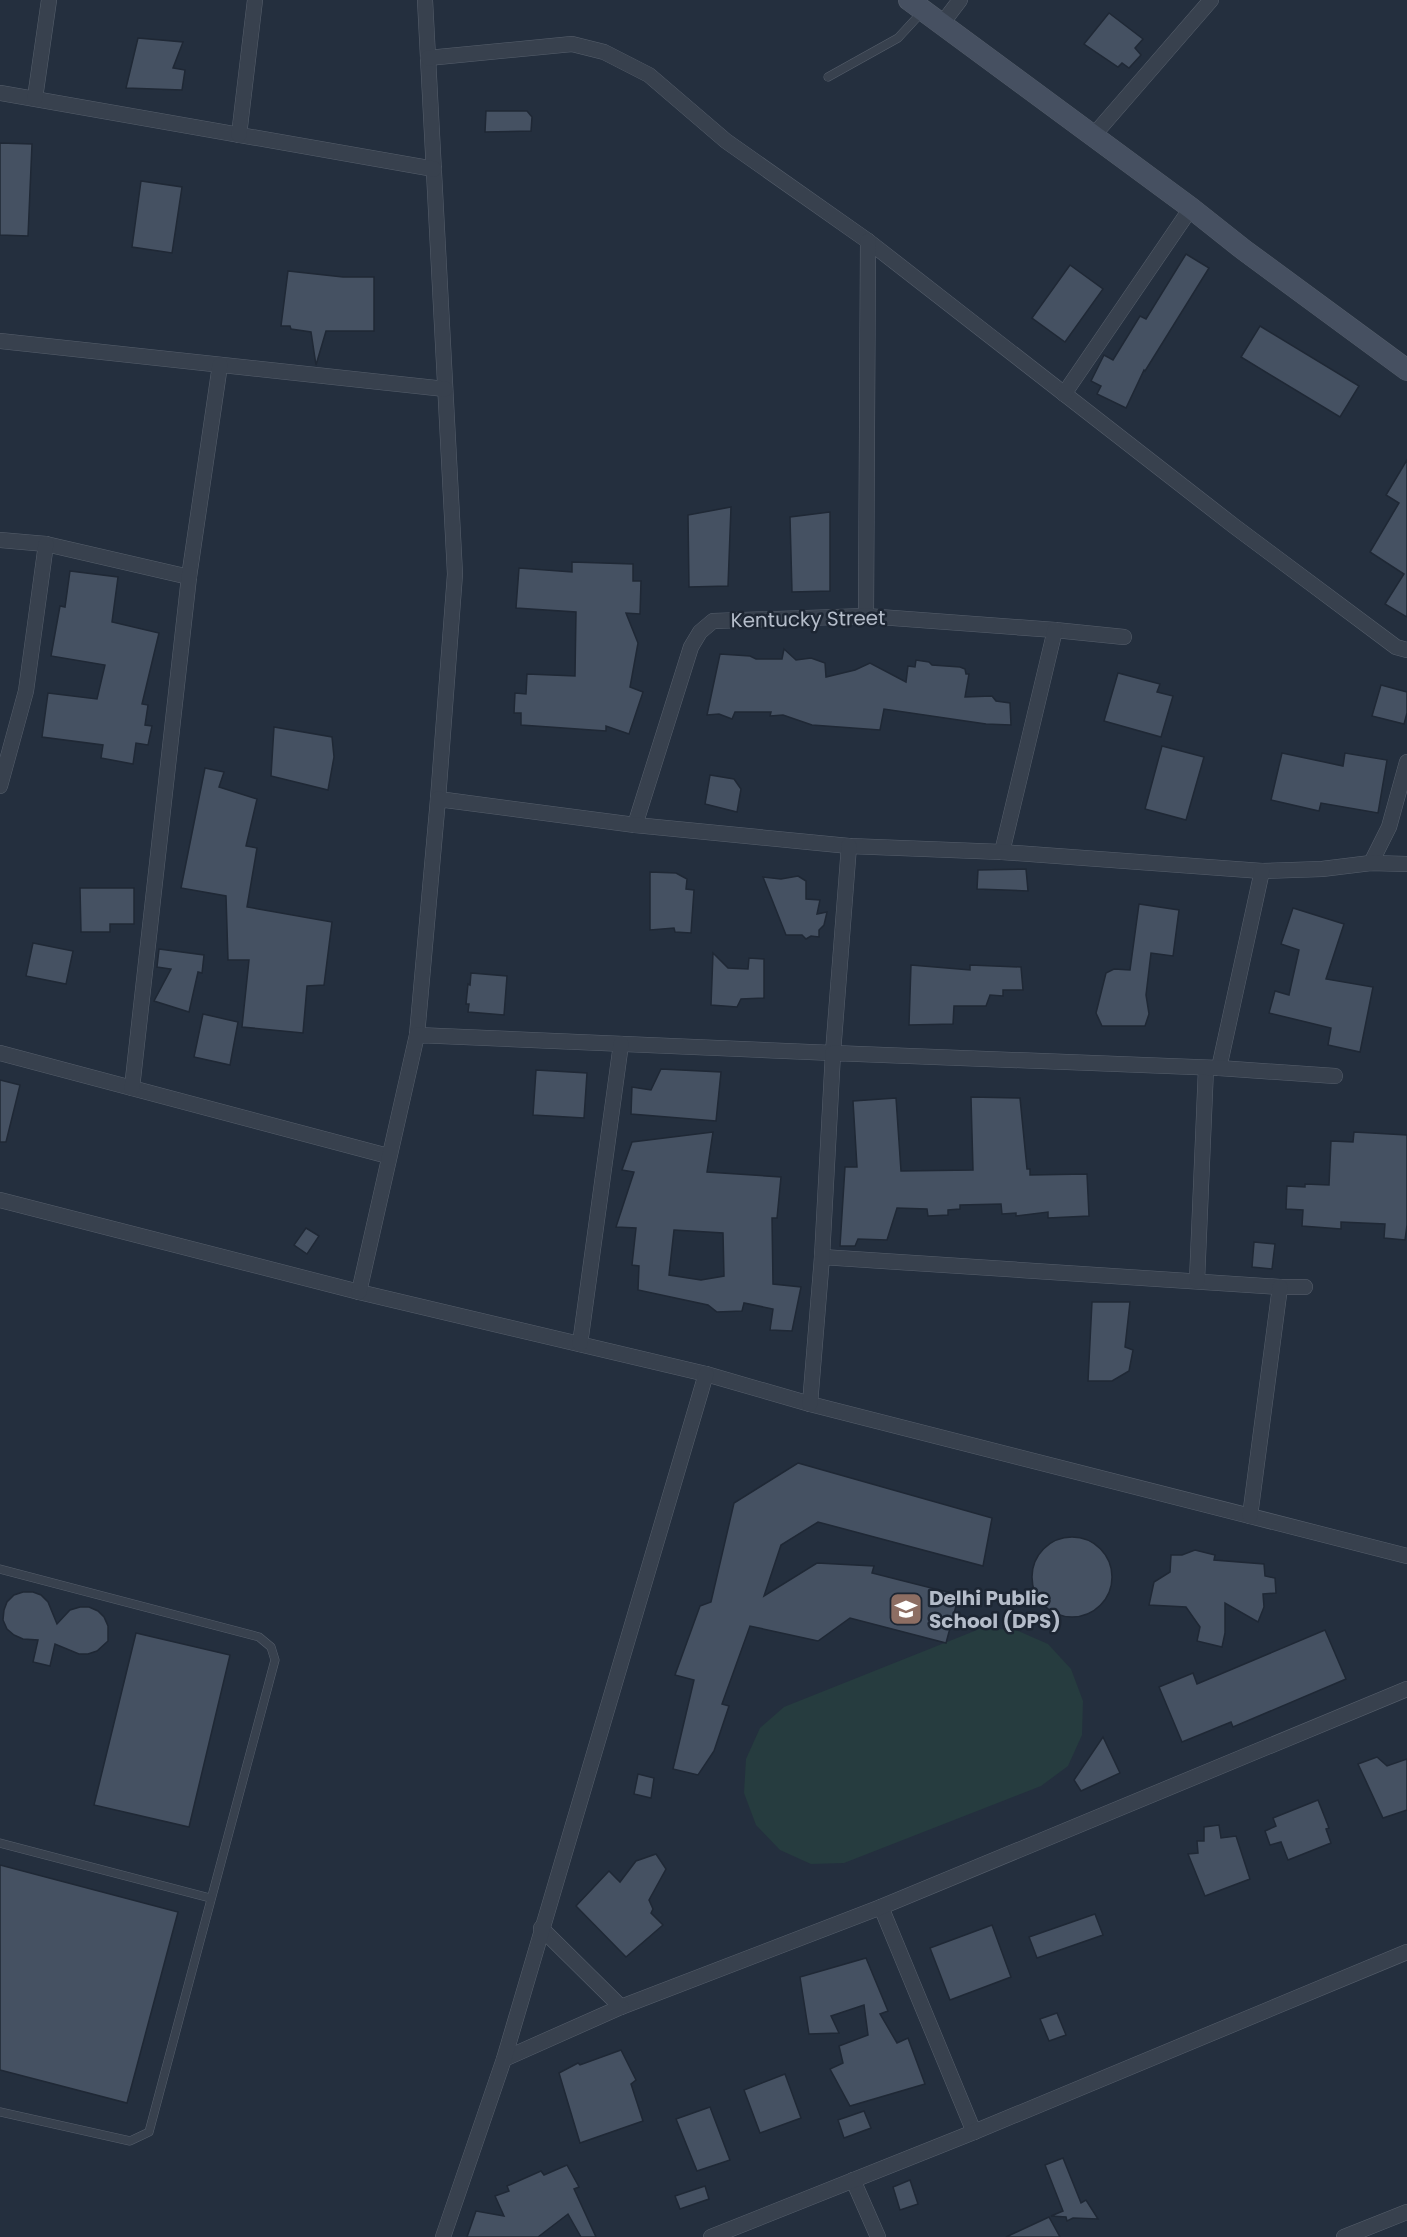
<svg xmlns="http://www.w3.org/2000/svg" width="1407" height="2237" font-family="Poppins,sans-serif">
<rect width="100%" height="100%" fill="#242f3e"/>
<path fill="#263c3f" d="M982,1628L1016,1630L1048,1644L1071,1669L1083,1701L1082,1735L1068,1766L1041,1786L844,1863L811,1864L780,1850L756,1825L744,1793L746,1759L760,1728L784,1707Z"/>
<g fill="#455162" stroke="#1f2835" stroke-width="1.5" fill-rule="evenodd">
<path d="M1109,13L1143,39L1135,48L1141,55L1129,68L1122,63L1118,67L1084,44Z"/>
<path d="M138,38L183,42L173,68L185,70L182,90L126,88Z"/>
<path d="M486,111H527L532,117L531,131L485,132Z"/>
<path d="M0,143L32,144L28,236L0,235Z"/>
<path d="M141,181L182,187L172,253L132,247Z"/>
<path d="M1186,254L1209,268L1145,371L1144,370L1126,408L1097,394L1101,386L1091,381L1104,355L1113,360L1140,316L1146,319Z"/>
<path d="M1070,265L1103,289L1065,342L1032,318Z"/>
<path d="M288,271L343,277H374V331H326L316,365L311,332L291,329L290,326H281Z"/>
<path d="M1260,326L1359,386L1340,417L1241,357Z"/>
<path d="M1407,460V617L1385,604L1404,574L1370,552L1399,503L1386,495Z"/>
<path d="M731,507L728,586L689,587L688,515Z"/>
<path d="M830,512V591L792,592L790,517Z"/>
<path d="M572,562L633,564V581H641L640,614L626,613L638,643L630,687L643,692L629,734L606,726V731L521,725V713H514L515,693L526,694L527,674L575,676L576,612L516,608L519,568L572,572Z"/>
<path d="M70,571L118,577L112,622L159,633L142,704L148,705L145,725L152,726L148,745L136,743L133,764L101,758L103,745L42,737L48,693L97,699L105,665L51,656L60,606L65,607Z"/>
<path d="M784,649L796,660L811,658L825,663L826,677L855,670L870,663L906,682L908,666L915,667L916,660L929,662L932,665L960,667L965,669L966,674H969L965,697L992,696L996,701L1010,703L1011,725L986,724L884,709L880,730L812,725L783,715L770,716L771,712H735L732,719L719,714L707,715L720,654L750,656L756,659H782Z"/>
<path d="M1118,673L1160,684L1157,692L1173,696L1161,737L1104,721Z"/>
<path d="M1381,685L1407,692V713L1404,724L1372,716Z"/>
<path d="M274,727L332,737L334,757L328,790L271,776Z"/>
<path d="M1162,746L1204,757L1186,820L1145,809Z"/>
<path d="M1282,753L1343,766L1345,753L1387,760L1378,813L1321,803L1319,811L1271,800Z"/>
<path d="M205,768L224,772L219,787L257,799L246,846L257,848L247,907L332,922L324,985L307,986L303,1033L242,1027L249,960H228L226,896L181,888Z"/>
<path d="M710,775L734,779L741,789L737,812L705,804Z"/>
<path d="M1026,869L1028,891L977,889L978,870Z"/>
<path d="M650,872L676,873L687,879L686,889L694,890L691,933L675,932L674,928L650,930Z"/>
<path d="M798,876L806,881V899L820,900L817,914L827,912L824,925L819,930V937L811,936L806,939L802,935H786L763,877L781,879Z"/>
<path d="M80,888H134V924H110V932H81Z"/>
<path d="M1139,904L1179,910L1173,956L1151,953L1146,995L1149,1014L1145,1026H1102L1096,1013L1106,973L1114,969L1130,970Z"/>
<path d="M1293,908L1344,924L1326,979L1373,987L1360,1052L1328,1045L1331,1028L1269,1013L1275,991L1289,995L1299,950L1281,944Z"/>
<path d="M33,943L73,951L66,984L26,976Z"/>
<path d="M159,949L204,955L202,973L198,972L189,1012L154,1001L171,969L157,967Z"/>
<path d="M713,953L728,968L748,969L749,958L764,959V998L741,999L737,1007L711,1005Z"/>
<path d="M911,965L970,970V965L1021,967L1023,990H1003V996L990,995L986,1006H954L953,1024L909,1025Z"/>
<path d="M471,973L507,976L504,1015L468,1012L469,1004H466L468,984L470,985Z"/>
<path d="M203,1014L238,1022L230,1065L194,1057Z"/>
<path d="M661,1069L721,1072L716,1121L631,1114L632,1087L651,1090Z"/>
<path d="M536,1070L587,1073L584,1118L533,1115Z"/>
<path d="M0,1080L20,1085L6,1142H0Z"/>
<path d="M971,1097L1020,1098L1027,1169H1030V1175L1087,1174L1089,1216L1048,1218V1212L1016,1216V1213L1002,1214L1001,1204L960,1205V1209L948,1210V1215L928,1216L927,1209L897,1208L887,1240L858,1239L855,1246H840L845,1167H857L853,1101L896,1098L901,1171L973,1170Z"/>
<path d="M713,1132L707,1172L781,1177L777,1218H772L773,1284L801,1287L792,1331L770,1330L773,1309L744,1303L742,1311L717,1312L708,1305L638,1290L639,1266L632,1265L636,1228L616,1227L634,1172L622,1170L632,1142ZM674,1230L723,1233L724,1276L701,1280L669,1275Z"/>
<path d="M1354,1132L1407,1135V1225L1405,1240L1384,1238L1385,1224L1341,1222V1229L1302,1226L1303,1210L1286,1209L1287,1186L1305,1187V1184L1329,1185L1331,1141L1353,1142Z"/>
<path d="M306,1228L319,1236L307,1254L294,1245Z"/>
<path d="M1254,1242L1275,1244L1272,1269L1252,1267Z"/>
<path d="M1092,1302H1130L1125,1347L1133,1350L1129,1371L1112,1381H1088Z"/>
<path d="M798,1463L992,1518L983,1566L818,1522L781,1545L764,1596L817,1563L874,1566L872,1573L959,1595L946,1643L850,1618L818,1641L750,1626L722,1704L729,1706L714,1751L698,1775L673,1769L694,1680L675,1675L700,1606L711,1602L734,1503Z"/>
<circle cx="1072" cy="1577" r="40"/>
<path d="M1195,1550L1215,1555L1214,1560L1264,1564L1265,1576L1275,1578L1276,1593L1263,1594L1264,1607L1258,1622L1225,1603V1633L1222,1647L1197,1641L1200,1627L1186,1607L1149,1605L1154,1582L1170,1572L1171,1555H1182Z"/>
<path d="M23,1592H33L41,1595L48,1602L57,1624L70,1610L80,1607H89L98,1611L104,1617L108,1626V1641L97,1651L88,1654H79L55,1644L50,1666L33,1662L38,1640L23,1639L14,1635L7,1629L3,1620L4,1610L7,1602L14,1595Z"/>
<path d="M1325,1630L1346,1679L1233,1727L1231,1722L1182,1742L1159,1687L1193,1673L1197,1684Z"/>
<path d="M136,1633L230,1655L189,1827L94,1805Z"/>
<path d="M1103,1737L1120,1773L1081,1791L1074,1780Z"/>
<path d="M1377,1757L1387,1766L1407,1759V1810L1383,1818L1358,1764Z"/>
<path d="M638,1774L654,1778L651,1798L634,1794Z"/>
<path d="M1318,1800L1329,1828L1326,1829L1331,1843L1288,1860L1281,1842L1270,1845L1265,1831L1276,1826L1273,1818Z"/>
<path d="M1219,1825L1221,1838L1236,1836L1250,1879L1205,1896L1188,1854L1198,1853L1197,1841H1204V1827Z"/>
<path d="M656,1854L666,1869L649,1900L653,1909L651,1913L663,1925L626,1957L576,1906L609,1871L620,1882L636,1861Z"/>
<path d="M0,1865L178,1912L127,2103L0,2070Z"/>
<path d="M1095,1914L1103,1935L1037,1958L1029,1937Z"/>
<path d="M992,1925L1011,1977L950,2000L930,1948Z"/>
<path d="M866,1958L888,2011L880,2014L897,2043L908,2038L925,2084L850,2106L830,2069L843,2063L839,2046L868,2035L864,2005L831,2016L839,2033L809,2034L800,1977Z"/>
<path d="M1057,2013L1066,2035L1049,2041L1040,2019Z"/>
<path d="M621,2050L636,2080L631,2084L643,2121L580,2143L559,2073L578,2063L580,2065Z"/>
<path d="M785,2074L801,2118L760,2133L744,2090Z"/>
<path d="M710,2107L730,2160L697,2171L676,2119Z"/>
<path d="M864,2111L871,2128L844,2138L838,2120Z"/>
<path d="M1063,2158L1081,2203L1086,2200L1098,2219L1073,2218L1067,2221L1066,2217L1051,2216L1063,2211L1045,2165Z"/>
<path d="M567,2165L579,2187L574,2189L596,2237H581L568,2214L538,2237H467L476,2211L504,2216L495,2196L509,2191L507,2186L541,2171L544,2175Z"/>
<path d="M910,2180L918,2204L900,2210L893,2187Z"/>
<path d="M705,2186L709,2199L680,2209L675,2196Z"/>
<path d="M1049,2217L1060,2237H1006Z"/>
</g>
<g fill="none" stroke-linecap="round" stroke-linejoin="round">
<g stroke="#565f6c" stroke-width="9">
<g id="lane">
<path d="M828,77L898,38L922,12"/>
<path d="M0,1569L259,1637L271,1647L275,1660L149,2132L130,2141L0,2112"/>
<path d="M0,1843L210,1898"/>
</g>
</g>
<g stroke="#565f6c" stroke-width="16">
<g id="street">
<path d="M425,0L455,574L438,799"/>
<path d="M941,25L960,0"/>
<path d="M428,58L572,44L604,52L649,75L726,141L868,241L1234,526L1396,647L1407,650"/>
<path d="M0,93L434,169"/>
<path d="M35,98L49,0"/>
<path d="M239,135L255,0"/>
<path d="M1093,136L1211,0"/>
<path d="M0,341L445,389"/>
<path d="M1064,394L1191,208"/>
<path d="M0,540L46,544L189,577"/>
<path d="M866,616L868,241"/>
<path d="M0,786L26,691L46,544"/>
<path d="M635,825L691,647L700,632L713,621L866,616L1055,630L1124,637"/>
<path d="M1002,852L1055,630"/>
<path d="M1371,863L1389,827L1407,762"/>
<path d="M417,1035L438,799L635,825L849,846L1002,852L1262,871L1322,869L1371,863L1407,864"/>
<path d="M0,1053L388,1156"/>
<path d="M1219,1068L1262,871"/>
<path d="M132,1088L189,577L220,365"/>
<path d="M0,1200L359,1292L706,1374L810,1404L1407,1556"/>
<path d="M822,1257L1280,1287H1305"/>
<path d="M1197,1281L1206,1068"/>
<path d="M359,1292L417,1035L833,1053L849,846"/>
<path d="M580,1344L621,1044"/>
<path d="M810,1404L822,1257L833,1053L1219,1068L1335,1076"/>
<path d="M1250,1516L1280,1287"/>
<path d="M881,1907L974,2132"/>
<path d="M621,2007L881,1907L1407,1689"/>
<path d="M504,2059L621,2007L541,1928"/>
<path d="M853,2180L878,2237"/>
<path d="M443,2237L504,2059L706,1374"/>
<path d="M711,2237L974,2132L1407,1952"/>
<path d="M1344,2237L1407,2212"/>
</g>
</g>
<g stroke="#565f6c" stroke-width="22">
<path id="secondary" d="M909,0L1191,208L1244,250L1407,370"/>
</g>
<use href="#lane" stroke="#38414e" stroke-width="8"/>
<use href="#street" stroke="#38414e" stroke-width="15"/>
<use href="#secondary" stroke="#465061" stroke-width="21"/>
</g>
<defs>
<g id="school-square" transform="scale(1.725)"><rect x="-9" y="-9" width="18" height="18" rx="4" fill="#8d6e63" stroke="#1d2633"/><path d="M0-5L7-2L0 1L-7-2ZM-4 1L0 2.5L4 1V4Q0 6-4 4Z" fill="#fff"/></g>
</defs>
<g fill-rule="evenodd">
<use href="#school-square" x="906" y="1609"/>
</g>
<g text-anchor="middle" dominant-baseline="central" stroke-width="5" stroke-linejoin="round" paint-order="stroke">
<g font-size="20" fill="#b4bcc9" stroke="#1d2633">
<text transform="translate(808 619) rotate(-1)">Kentucky Street</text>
</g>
<g font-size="20" font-weight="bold" fill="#b4bcc9" stroke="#1d2633" text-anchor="start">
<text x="929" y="1598">Delhi Public<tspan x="929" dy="23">School (DPS)</tspan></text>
</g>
</g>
</svg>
